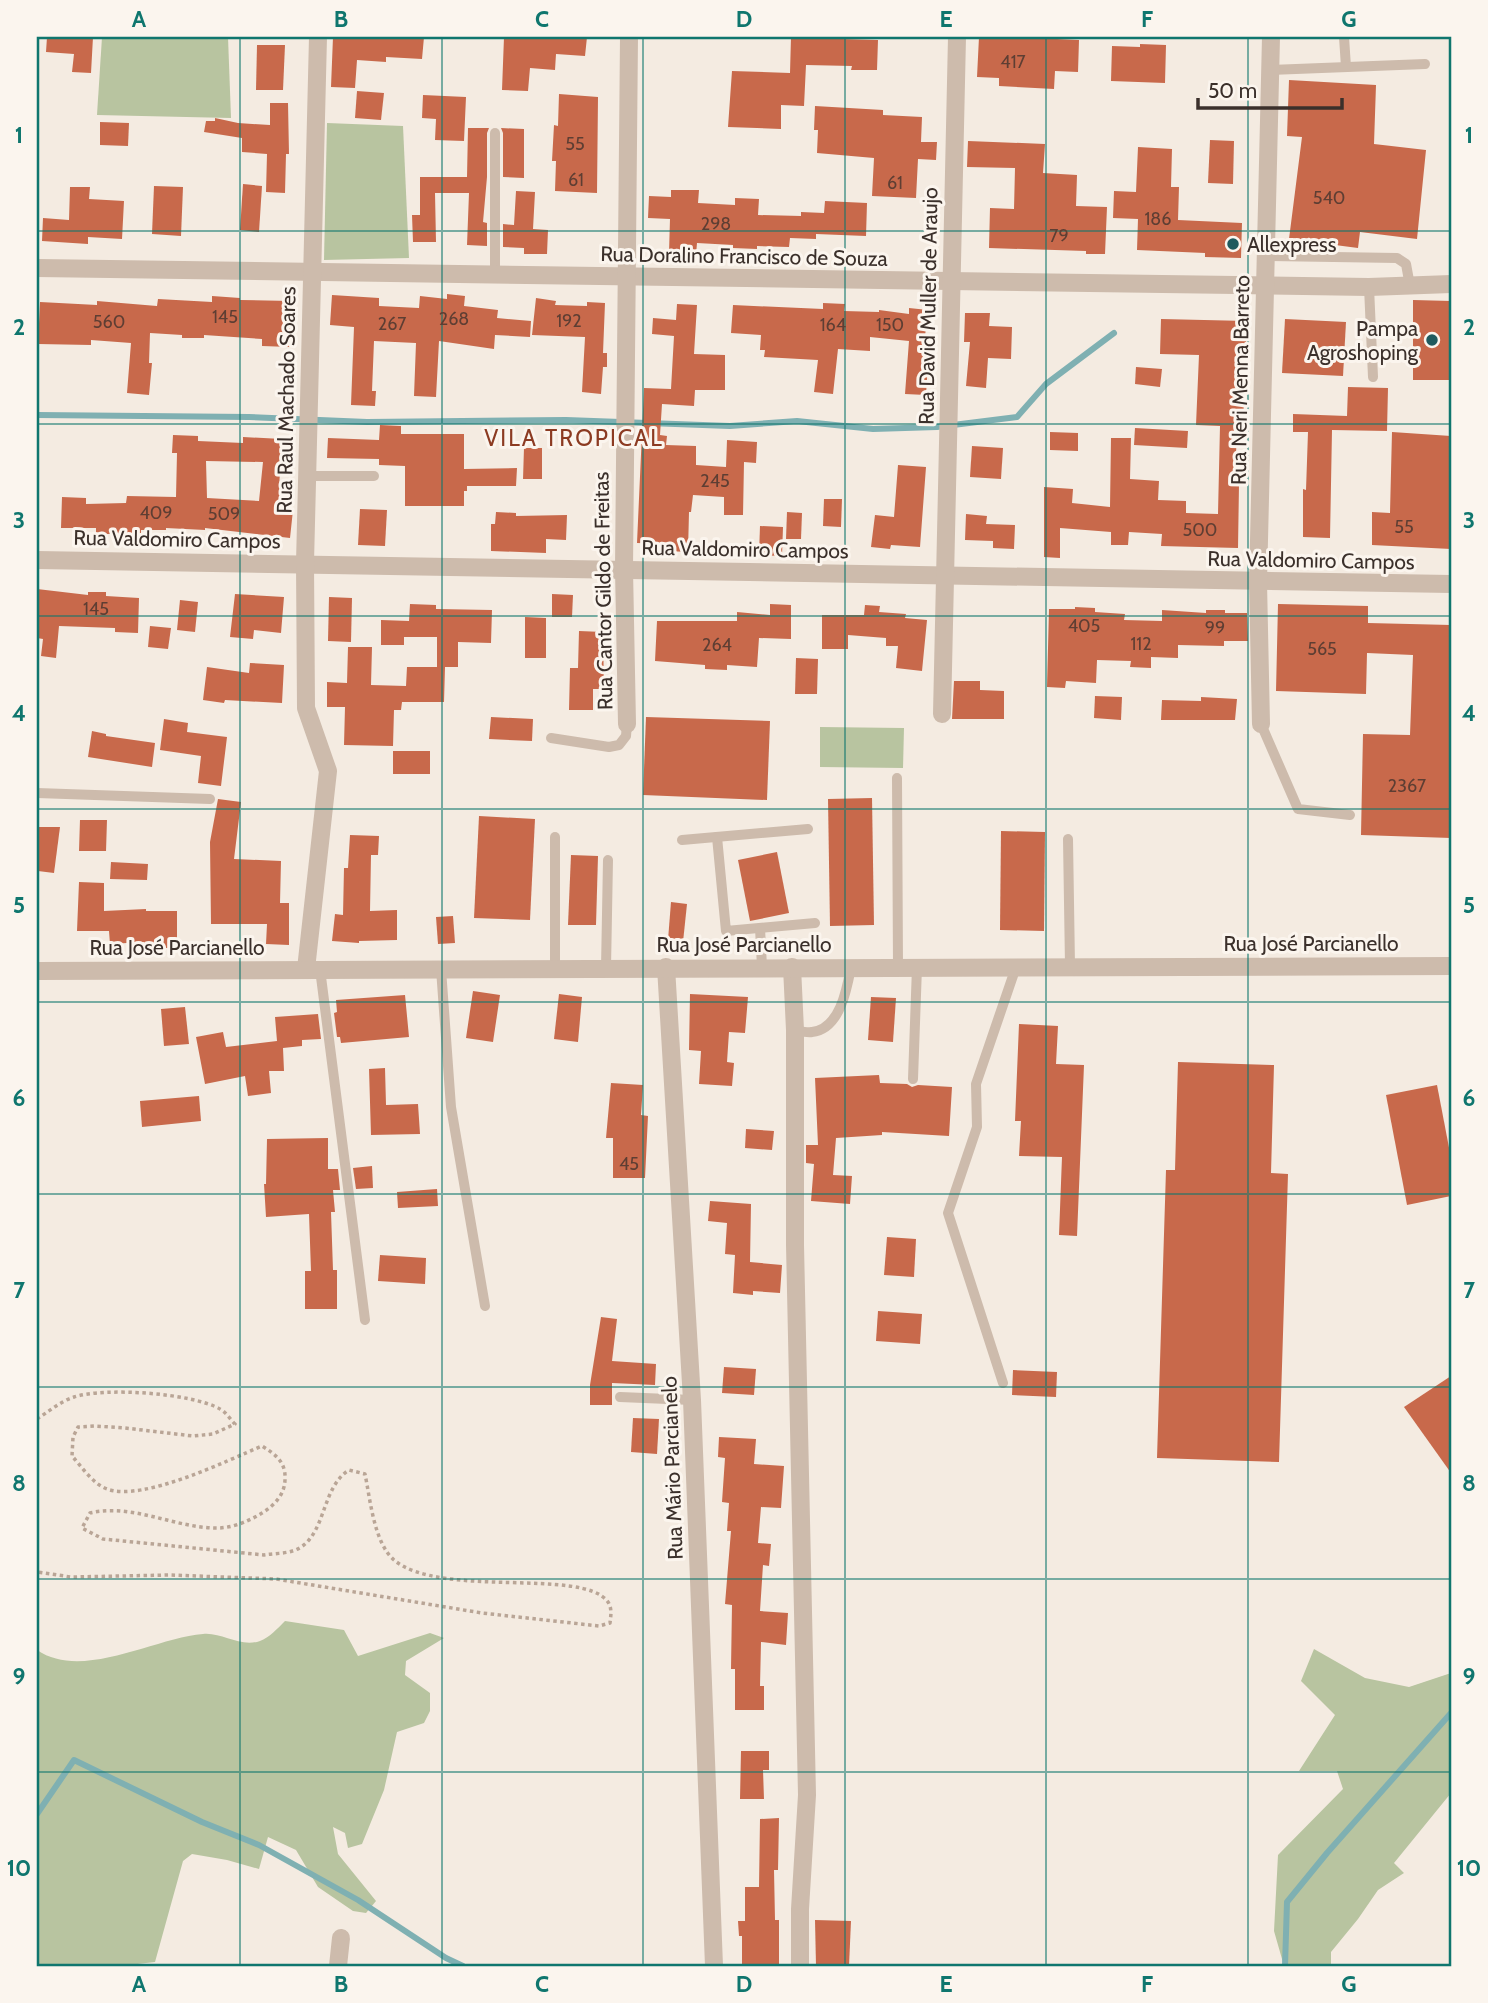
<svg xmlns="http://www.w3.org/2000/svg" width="1488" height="2003" font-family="Cabin,sans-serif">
<rect width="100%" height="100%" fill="#f4ebe1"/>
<g fill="#b8c4a0">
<path d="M102,37H228L231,118L97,115Z"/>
<path d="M327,123L403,126L409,258L324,260Z"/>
<path d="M820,727L904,728L903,768L820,767Z"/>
<path d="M285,1621L344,1630L358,1656L430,1633L444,1638L406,1661L405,1675L430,1693V1711L424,1723L397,1732L384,1790L362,1844L348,1848L345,1833L333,1827L338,1854L376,1901L366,1913L353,1911L318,1887L296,1850L268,1837L259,1869L227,1860L192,1854L183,1861L155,1962L120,1966H37V1650C82,1681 154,1638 203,1634C222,1632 240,1648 260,1641C269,1638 278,1628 285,1621Z"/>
<path d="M1314,1649L1365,1678L1409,1687L1451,1673V1793L1394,1863L1404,1873L1378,1890L1358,1919L1331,1952V1966H1284L1274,1931L1278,1855L1343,1789L1337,1771H1299L1335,1715L1301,1681Z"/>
</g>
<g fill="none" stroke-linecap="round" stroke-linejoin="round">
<g stroke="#7fb0b2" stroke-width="6">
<path d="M37,415L249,417L367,422L566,420L730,426L797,421L873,429L937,427L1017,417L1046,384L1114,333"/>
<path d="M37,1814L74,1760L202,1822L259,1845L358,1900L446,1958L463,1966"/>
<path d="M1285,1966L1287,1902L1327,1853L1451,1713"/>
</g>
</g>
<g fill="#c8694b" fill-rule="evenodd">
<path d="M47,37H93L91,73L72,72L74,54L46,52Z"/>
<path d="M333,37H424L422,59L386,57V62L357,60L355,88L331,87Z"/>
<path d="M504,37H587L585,56L556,54L555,70L530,68L528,91L502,90Z"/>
<path d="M791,37H842V39L878,40L877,70H851L852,66L806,65L804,106L781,105V129L728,127L732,71L790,73Z"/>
<path d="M979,37H1057V39L1079,40L1078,72L1055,71L1054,89L999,86V78L977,77Z"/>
<path d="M1140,44L1166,45L1165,83L1111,81L1112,46L1140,47Z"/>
<path d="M257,45H285L283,90H256Z"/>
<path d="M1289,80L1376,85L1374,144L1426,150L1417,239L1360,232L1358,248L1289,239L1302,137L1287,136Z"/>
<path d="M357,91L384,93L381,120L355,118Z"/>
<path d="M559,94L598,97L597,193L555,191L556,161H552L554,125L558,126Z"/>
<path d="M423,95L466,97L464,141L435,140L436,119L422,118Z"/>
<path d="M270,103H288L289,154H286L285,193L266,192L267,154L242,152V138L204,132L206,121H215V118L238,123L270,125Z"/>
<path d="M815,106L883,110V115L922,117L921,142H937L936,160L918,159L916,198L872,196L874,158L817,153L818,130H814Z"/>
<path d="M100,122L129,123L128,146L100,145Z"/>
<path d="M468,128H489L487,133V177L483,222L487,223V246L467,245L469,193H435L436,242H413L412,215H420V177H467Z"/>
<path d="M501,128L524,129V178L503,177V133Z"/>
<path d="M1210,140L1234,141L1233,184L1208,183Z"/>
<path d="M968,141L1045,144L1043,173L1077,175L1076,206L1107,207L1105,254H1086V251L989,248L990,208L1014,209L1015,168L967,167Z"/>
<path d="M1138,147L1172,149L1171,187H1179L1178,220L1242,223L1241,258L1205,257V253L1137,250L1138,219L1113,218L1114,191L1136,192Z"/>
<path d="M243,184L262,186L259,232L240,230Z"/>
<path d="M154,186L183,187L181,236L152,234Z"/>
<path d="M70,187H90L89,199L124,201L122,239L88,237V244L42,241L43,218L69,220Z"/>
<path d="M671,190H699L698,203L735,205V198L759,199L758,215L801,216V212L824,213L825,201L867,203L866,236L816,234V239L790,238L789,247L757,246V249L733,248V245L697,243L696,255L669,253L670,219L648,218L649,196L671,197Z"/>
<path d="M516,191L535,192L533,229L548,230L547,254H524V248L503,247V224L514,225Z"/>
<path d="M447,294L465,296L464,306L498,310L497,318L531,321L530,337L495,335L494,349L439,341L436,397L414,396L416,343L374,341L372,391H376L375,406L351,405L354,327L330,325L332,295L379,298V306L419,308L420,296L447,299Z"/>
<path d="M212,296L240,298V300L291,301L290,347L262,346V339L204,335V338H182V335L150,333L149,363H152L149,395L127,393L131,343L91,340V345L38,344L40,302L97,305V301L157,306L158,299L212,302Z"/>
<path d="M536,298L556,301L555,305L587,306V302L605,303L603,353H607V367H603L601,394L582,392L585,337L532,335Z"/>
<path d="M1413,300L1451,301V380H1413Z"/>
<path d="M823,303L845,304L844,311L879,312V310L909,314V308L928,310L922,363H928L926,395L905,394L909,341L870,337V351L838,349L833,394L814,392L818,360L764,357L765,350H760L761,335L731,333L733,305L823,309Z"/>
<path d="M677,304L697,305L694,354L725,355V390H695L694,406L662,404L660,435L667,436L666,445L696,446V465L726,467L727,440L757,442L756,463L744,462L743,515H724V497L693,495L691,512H689L688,552L667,551V544L637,543L644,388L671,389L674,336L652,334L653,318L676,320Z"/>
<path d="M965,313H990L989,326L1012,327L1011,359L988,358L986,388L966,386L970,342H964Z"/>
<path d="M1161,319L1247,321L1243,426H1237L1235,484H1239L1238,548L1161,546L1162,534L1129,532L1128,545H1111V532L1060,528V558L1044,557V487L1073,489L1072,503L1110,507L1111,438H1131L1130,479L1159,481L1158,500L1186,501V513L1218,514L1220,426L1196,425L1199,355L1160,354Z"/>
<path d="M1285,319L1346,322L1343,376L1282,373Z"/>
<path d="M1136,367L1162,369L1160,387L1135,384Z"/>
<path d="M1348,387L1388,388L1387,431L1332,430L1330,538L1303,537V489L1306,490L1308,432H1293V414L1347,416Z"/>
<path d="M380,425L401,426V434H464V469L517,468L516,486H467V491H464V506H405V466L379,465V459L327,458L328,438L379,440Z"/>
<path d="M1135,428L1188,431L1187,448L1134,445Z"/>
<path d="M1050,432L1078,433V451L1050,450Z"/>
<path d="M1392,432L1451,436V549L1372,545V512L1390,513Z"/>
<path d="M173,435L198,436V441L243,443V437L282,439L279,488H284L282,509L293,510L290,538L205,528V530L166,528V530H141V533L118,534H96V528H61L62,497L86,498V504L126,503L127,496L176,497L177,453H172ZM206,461L263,462L259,501L207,498Z"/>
<path d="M972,446L1003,448L1001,479L970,477Z"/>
<path d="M524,448H542V479H523Z"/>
<path d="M898,465L926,467L920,547L891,545L890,549L871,547L875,515L894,517Z"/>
<path d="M824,499H842L841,527L823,526Z"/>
<path d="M360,509L387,510L385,546L358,545Z"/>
<path d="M496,512L516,513V516L567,515L566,540L546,539V553L491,551V524H495Z"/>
<path d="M787,512L802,513L801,539H786Z"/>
<path d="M966,514L987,516L986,524L1015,525L1014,549L993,548V541L965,540Z"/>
<path d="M760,526L783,527L782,556L759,555Z"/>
<path d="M37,589L88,595V592H106V596L139,598L138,633L115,632V628L59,626L56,658L41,656L43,639L37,638Z"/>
<path d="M235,594L284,597L281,633L254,630L253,639L230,637Z"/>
<path d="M552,594L573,595L572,617H552Z"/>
<path d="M329,597L352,598L351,642L328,641Z"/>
<path d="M180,600L198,602L195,632L177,630Z"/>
<path d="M410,604L436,605V609L492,610L491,643L458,642V667H437V637H404V645H381V620L409,621Z"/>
<path d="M770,604L791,605V639L759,638L757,667L727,665V670L705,669V665L655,661L657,621H737V612L770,615Z"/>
<path d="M1278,604L1368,606V623L1451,625V838L1361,835L1363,734L1410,735L1413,655L1367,653L1366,694L1276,691Z"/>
<path d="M865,605L880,606L879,612L906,614L905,618L927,620L922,671L896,668L898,646H886V638L848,635V649H822V615H864Z"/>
<path d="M1075,607L1095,608V612L1125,614L1124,620L1162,621V610L1206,613V610H1225V613H1247L1248,641H1224V646L1178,645V658L1151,657V668L1130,667L1131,661L1097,660L1096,683L1066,681L1065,688L1047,687L1049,609H1075Z"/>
<path d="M525,617L546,618V658H525Z"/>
<path d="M150,626L171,628L168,649L148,647Z"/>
<path d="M579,631L603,632L604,689H593V710H569L570,668H578Z"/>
<path d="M348,647H372L371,685L406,686L407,667H445L444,702H402L401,710H394L393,746L344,745L345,707H327V682L347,683Z"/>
<path d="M796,658L818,659L817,694H795Z"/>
<path d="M250,663L284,665L282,703L225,700L224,703L203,700L207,667L249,673Z"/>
<path d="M954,681H980V690L1004,691V719H952Z"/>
<path d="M1095,696L1122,697L1121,720L1094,718Z"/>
<path d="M1201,697L1237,699L1235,720H1161L1162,700L1201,701Z"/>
<path d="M491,717L533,719L532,741L489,739Z"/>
<path d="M646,717L770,721L767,800L643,795Z"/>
<path d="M164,719L188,723L187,732L227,737L221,786L198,783L201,756L160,750Z"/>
<path d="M92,731L106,734V736L155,743L152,767L88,757Z"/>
<rect x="393" y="751" width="37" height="23"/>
<path d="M872,798L874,925L830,926L828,799Z"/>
<path d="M218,799L241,802L234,859L281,861L280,903H289V945L266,944L267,924H211L210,842Z"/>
<path d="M479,816L535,819L530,920L474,918Z"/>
<path d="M80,820H107L106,851H79Z"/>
<path d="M38,827H60L54,873L38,871Z"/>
<path d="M1001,831L1045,832L1044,931L1000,930Z"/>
<path d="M350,835L379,836L378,855H371L370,911L397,910V940L359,941V943L332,941L335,914L343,915L344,868H348Z"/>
<path d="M777,852L789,913L750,921L738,860Z"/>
<path d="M571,855L598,856L596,925H568Z"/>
<path d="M111,862L148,864L147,880L110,879Z"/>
<path d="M79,882L104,883V911L146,909V911H177V948H144V942L110,944L109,931H77Z"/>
<path d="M671,902L687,904L683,942L668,940Z"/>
<path d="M453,916L455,943L438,944L436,917Z"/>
<path d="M473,991L500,995L493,1042L466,1038Z"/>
<path d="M559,994L582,997L578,1042L554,1039Z"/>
<path d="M690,994L748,997L745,1033L729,1032L727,1062L734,1063L732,1086L699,1084L701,1051L689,1050Z"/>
<path d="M405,995L409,1037L341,1043L340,1037H337L334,1013L337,1012L336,1000Z"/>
<path d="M871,997L896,998L893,1042L868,1040Z"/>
<path d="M185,1007L189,1044L164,1046L161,1009Z"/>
<path d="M318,1014L321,1039L302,1040V1046L283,1048L284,1071H269L271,1093L248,1096L245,1076L205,1084L196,1037L223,1032L226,1047L277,1041L275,1017Z"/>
<path d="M1019,1024L1058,1026L1056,1064L1084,1065L1077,1236L1059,1235L1062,1157L1019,1156L1021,1121H1015Z"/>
<path d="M1178,1062L1274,1065L1271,1173L1288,1174L1279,1462L1157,1458L1166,1170H1175Z"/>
<path d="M385,1068L386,1105L418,1104L420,1134L371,1135L369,1069Z"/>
<path d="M879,1075L880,1083L907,1084L912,1087L918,1085L952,1087L949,1136L882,1132V1135L836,1138L833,1175L852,1176L850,1204L811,1201L814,1164L806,1163V1145H818L815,1078Z"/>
<path d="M611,1083L643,1085L641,1115L648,1116L645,1178H613V1138H606Z"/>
<path d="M1437,1085L1451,1158V1196L1407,1205L1386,1095Z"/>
<path d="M199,1096L201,1121L142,1127L140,1101Z"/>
<path d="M746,1129L774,1131L772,1150L745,1148Z"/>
<path d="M328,1138V1169H338L340,1190H333L335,1212H331L333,1270H337V1309H305V1271H311L309,1214L266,1217L264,1184H266L267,1139Z"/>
<path d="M372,1166L373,1188L356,1189L353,1168Z"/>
<path d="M437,1189L438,1206L398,1208L397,1192Z"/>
<path d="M710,1201L751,1204L750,1262L782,1265L780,1293L753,1291V1295L733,1293L735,1255L725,1254L727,1223L708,1221Z"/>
<path d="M887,1237L916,1239L914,1277L884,1275Z"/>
<path d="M380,1255L426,1258L425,1284L378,1281Z"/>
<path d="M878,1311L922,1314L920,1344L876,1341Z"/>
<path d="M601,1317L617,1319L612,1361L656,1364L655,1385L612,1383V1405H590V1385Z"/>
<path d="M724,1367L756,1369L754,1395L722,1393Z"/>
<path d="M1013,1370L1057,1372L1056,1397L1012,1395Z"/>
<path d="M1451,1376V1473L1404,1407Z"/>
<path d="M633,1418L659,1419L657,1454L631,1452Z"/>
<path d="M719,1437L756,1439L754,1464L784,1466L781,1508L761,1507L758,1543L771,1544L769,1566L763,1565L760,1611L788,1613L786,1645L761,1642L760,1686H764V1710H735V1669H731L732,1605L725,1604L731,1531H727L729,1503L722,1502L725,1458L718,1457Z"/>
<path d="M741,1751H769V1770H763L764,1799H740Z"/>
<path d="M779,1818L778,1870H774L775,1920H779V1966H742V1936H739L738,1921H745V1887H759L760,1819Z"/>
<path d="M815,1920L851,1921L849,1966H816Z"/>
</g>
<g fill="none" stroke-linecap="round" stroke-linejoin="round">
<path stroke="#b9a596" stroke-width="3.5" stroke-dasharray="3.5 3.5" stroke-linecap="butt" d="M37,1419C48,1412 61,1401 74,1397C105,1387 192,1393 220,1409C226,1412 230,1419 235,1424L213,1434L193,1436L125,1428L95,1426L78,1427L73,1437L72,1456C81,1466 93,1484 107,1489C143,1502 226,1461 262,1446C275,1454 286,1462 285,1479C285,1494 275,1505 262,1513C249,1521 233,1528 217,1528C174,1528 133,1503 90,1513L82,1528L103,1539L264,1555C276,1553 291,1554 301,1547C326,1531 322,1487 349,1470L365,1474C370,1498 374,1543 394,1560C441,1599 583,1567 608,1602C612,1608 611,1615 610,1623L599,1626L482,1613L276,1579L170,1575L71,1577L37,1572"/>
<g stroke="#cdbbac" stroke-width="10">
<path d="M1344,37L1346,67"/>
<path d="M1270,70L1425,64"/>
<path d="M1266,256L1397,258L1406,264L1410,286"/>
<path d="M495,275V133"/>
<path d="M1369,287L1373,377"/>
<path d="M307,476H374"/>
<path d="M1261,724L1298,809L1350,815"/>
<path d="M551,738L609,747L619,745L626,736L627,724"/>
<path d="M897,778L898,967"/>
<path d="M37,793L210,799"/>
<path d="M555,837V968"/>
<path d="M717,837L726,931L815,923"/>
<path d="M1068,839L1070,966"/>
<path d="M682,840L808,829"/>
<path d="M760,928L762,967"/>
<path d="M606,968L608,860"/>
<path d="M320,969L365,1320"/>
<path d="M441,969L451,1107L485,1306"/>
<path d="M795,1030C800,1031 807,1033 812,1032C840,1029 847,989 851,967"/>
<path d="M913,1079L917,967"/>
<path d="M1003,1383L948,1213L977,1127L976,1084L1016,967"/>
<path d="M620,1397L692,1400"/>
</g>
<g stroke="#cdbbac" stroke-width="18">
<path d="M37,268L1369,287L1451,284"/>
<path d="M37,560L1451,584"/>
<path d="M942,714L957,37"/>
<path d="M627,724L624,569L629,37"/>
<path d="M1261,724L1258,582L1271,37"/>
<path d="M666,967L692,1400L714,1966"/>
<path d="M792,967L795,1030V1245L807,1795L800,1909V1966"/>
<path d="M306,969L328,771L306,708L305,563L318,37"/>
<path d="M37,971L1451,966"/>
<path d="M338,1966L341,1938"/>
</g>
</g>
<path fill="none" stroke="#0f766e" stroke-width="2" stroke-opacity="0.55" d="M240,37V1966M442,37V1966M643,37V1966M845,37V1966M1046,37V1966M1248,37V1966M37,231H1451M37,424H1451M37,616H1451M37,809H1451M37,1002H1451M37,1194H1451M37,1387H1451M37,1579H1451M37,1772H1451"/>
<g fill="#1f5a5e" stroke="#fbf5ee" stroke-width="2.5">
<circle cx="1233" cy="244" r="7"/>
<circle cx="1432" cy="340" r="7"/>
</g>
<g text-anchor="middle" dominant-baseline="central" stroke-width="6" stroke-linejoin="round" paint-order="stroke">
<g font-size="18" fill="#5e3e33">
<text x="1013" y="62">417</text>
<text x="575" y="144">55</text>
<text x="576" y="180">61</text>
<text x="895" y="183">61</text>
<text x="1329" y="198">540</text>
<text x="1158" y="219">186</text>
<text x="716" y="224">298</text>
<text x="1059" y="236">79</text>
<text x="225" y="317">145</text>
<text x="454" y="319">268</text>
<text x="569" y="321">192</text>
<text x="109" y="322">560</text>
<text x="392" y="324">267</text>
<text x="833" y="325">164</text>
<text x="890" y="325">150</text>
<text x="715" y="481">245</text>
<text x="156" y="513">409</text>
<text x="224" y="514">509</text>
<text x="1404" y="527">55</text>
<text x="1200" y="530">500</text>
<text x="96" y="609">145</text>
<text x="1084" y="626">405</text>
<text x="1215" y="628">99</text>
<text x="1141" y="644">112</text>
<text x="717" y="645">264</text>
<text x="1322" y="649">565</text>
<text x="1407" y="786">2367</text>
<text x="629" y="1164">45</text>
</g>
<g font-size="21" fill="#3b302b" stroke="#fbf5ee" text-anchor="start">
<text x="1247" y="244">Allexpress</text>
<text x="1418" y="328" text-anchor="end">Pampa<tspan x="1418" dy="24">Agroshoping</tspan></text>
</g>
<g font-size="21" fill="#3b302b" stroke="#fbf5ee">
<text transform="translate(744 256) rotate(1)">Rua Doralino Francisco de Souza</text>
<text transform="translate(928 306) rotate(-89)">Rua David Muller de Araujo</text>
<text transform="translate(1240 380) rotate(-89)">Rua Neri Menna Barreto</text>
<text transform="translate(286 400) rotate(-89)">Rua Raul Machado Soares</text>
<text transform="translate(177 539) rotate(1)">Rua Valdomiro Campos</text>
<text transform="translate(745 549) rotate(1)">Rua Valdomiro Campos</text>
<text transform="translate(1311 560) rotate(1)">Rua Valdomiro Campos</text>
<text transform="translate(603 591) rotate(-91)">Rua Cantor Gildo de Freitas</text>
<text x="1311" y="943">Rua José Parcianello</text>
<text x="744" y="944">Rua José Parcianello</text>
<text x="177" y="947">Rua José Parcianello</text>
<text transform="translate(672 1468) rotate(-92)">Rua Mário Parcianelo</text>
</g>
<g font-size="23" letter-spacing="2" fill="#8c3b22" stroke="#fbf5ee">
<text x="574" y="438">VILA TROPICAL</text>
</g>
</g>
<rect width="1488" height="2003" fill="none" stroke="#fbf5ee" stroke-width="77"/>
<path d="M1198 98v10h144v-10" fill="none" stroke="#3b302b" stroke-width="3.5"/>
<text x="1208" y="98" font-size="21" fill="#3b302b" stroke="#fbf5ee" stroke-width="5" paint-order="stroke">50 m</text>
<rect x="38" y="38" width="1412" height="1927" fill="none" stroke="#0f766e" stroke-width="2.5"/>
<g font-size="23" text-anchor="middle" font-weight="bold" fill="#0f766e">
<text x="139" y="27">A</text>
<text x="341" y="27">B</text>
<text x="542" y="27">C</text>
<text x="744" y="27">D</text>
<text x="946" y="27">E</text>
<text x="1147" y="27">F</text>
<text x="1349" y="27">G</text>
<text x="19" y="143">1</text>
<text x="1469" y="143">1</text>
<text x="19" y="335">2</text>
<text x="1469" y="335">2</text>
<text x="19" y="528">3</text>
<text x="1469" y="528">3</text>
<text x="19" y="721">4</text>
<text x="1469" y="721">4</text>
<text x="19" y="913">5</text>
<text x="1469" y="913">5</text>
<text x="19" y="1106">6</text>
<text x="1469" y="1106">6</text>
<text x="19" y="1298">7</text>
<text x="1469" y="1298">7</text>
<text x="19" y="1491">8</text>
<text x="1469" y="1491">8</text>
<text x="19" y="1684">9</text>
<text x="1469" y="1684">9</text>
<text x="19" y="1876">10</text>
<text x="1469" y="1876">10</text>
<text x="139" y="1992">A</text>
<text x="341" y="1992">B</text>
<text x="542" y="1992">C</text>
<text x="744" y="1992">D</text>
<text x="946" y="1992">E</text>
<text x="1147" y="1992">F</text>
<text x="1349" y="1992">G</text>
</g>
</svg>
